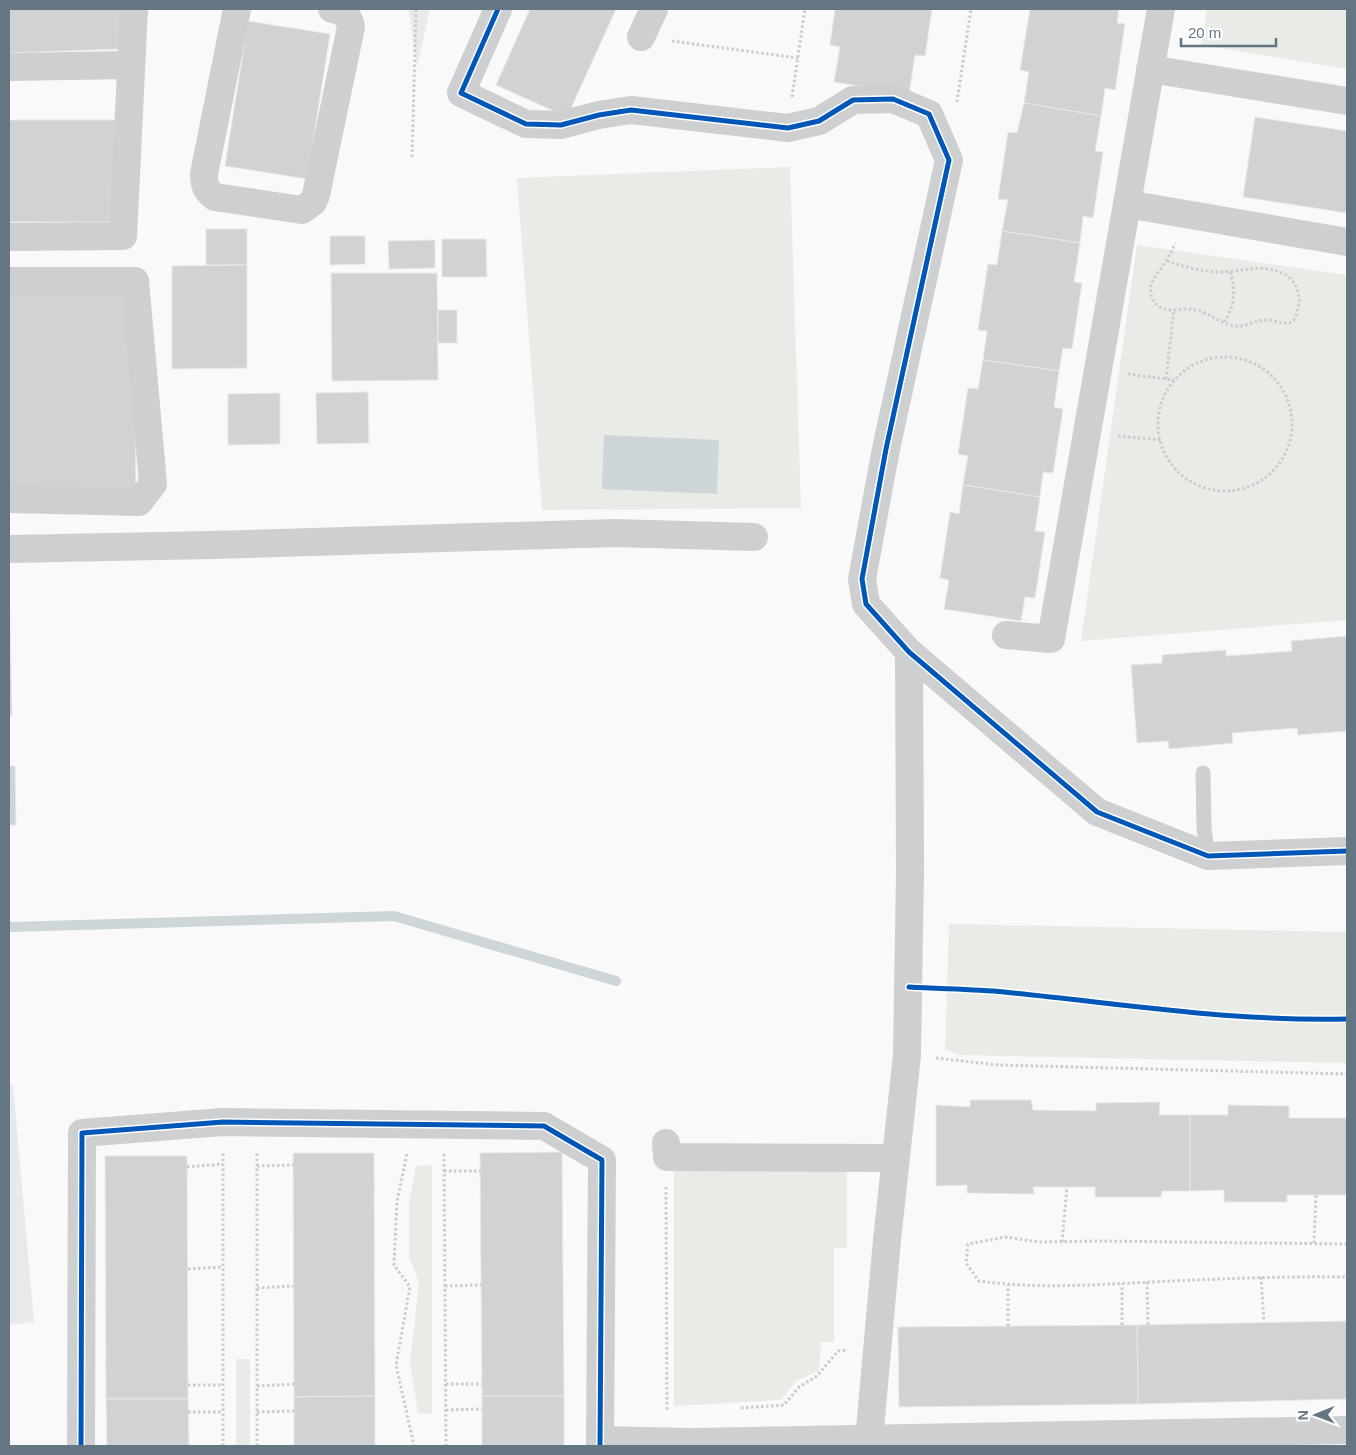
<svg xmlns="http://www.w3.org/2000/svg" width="1356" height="1455" font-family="Helvetica,sans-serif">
<rect width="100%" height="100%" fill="#f9f9f9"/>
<path fill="#e8e9e9" d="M9,1085H13L34,1322L9,1325Z"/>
<g fill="#e8ebe6">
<path d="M409,9H430L417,68Z"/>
<path d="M1207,9H1347V69L1201,45Z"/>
<path d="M790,167L801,508L542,510L517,178Z"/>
<path d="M1137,245L1347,275V620L1081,641Z"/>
<path d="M949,924L1347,932V1063L960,1055L945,1050Z"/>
<path d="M432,1165V1414L418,1413L410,1363L419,1283L409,1256V1202L416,1166Z"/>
<path d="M674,1170H847V1248H834V1342H821L819,1371L796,1381L781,1400L674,1406Z"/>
<rect x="236" y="1359" width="14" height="87"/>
</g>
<path fill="#ced6d9" d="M604,435L719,440L717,494L602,489Z"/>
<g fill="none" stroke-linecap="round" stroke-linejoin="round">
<path stroke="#ced6d9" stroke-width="10" d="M9,927L394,916L616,981"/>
</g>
<g fill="#d0d2d3" stroke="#e8e8e8">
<path d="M9,9H121V49L9,53Z"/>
<path d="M530,9H616L567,117L496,85Z"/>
<path d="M835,9H932L925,56L915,55L909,94L834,82L840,47L830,45Z"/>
<path d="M1030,9H1119L1117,23L1125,24L1115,90L1105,88L1101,116L1024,103L1029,72L1020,70Z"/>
<path d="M248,21L330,34L307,179L225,166Z"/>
<path d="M1024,103L1101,116L1095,151L1103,152L1093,218L1083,216L1080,243L1002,231L1008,200L998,199L1008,132L1017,133Z"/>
<path d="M1255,117L1347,131V213L1243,197Z"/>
<path d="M9,120H117L116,222H9Z"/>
<rect x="206" y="229" width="41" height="36"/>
<path d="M1002,231L1080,243L1074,282L1082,283L1072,349L1063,348L1059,371L983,360L987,331L978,330L988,264L997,265Z"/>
<path d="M330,236H365V264L330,265Z"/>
<path d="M442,239H486L487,277H442Z"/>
<path d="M435,240V268L389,269L388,241Z"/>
<path d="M247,265V368L172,369V266Z"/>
<path d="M331,273H437L438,380L332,381Z"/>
<path d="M9,285L133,291L136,494L9,490Z"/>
<rect x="438" y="310" width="19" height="33"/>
<path d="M983,360L1059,371L1054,407L1063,409L1053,473L1043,472L1040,497L963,485L968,456L958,454L968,388L978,389Z"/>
<path d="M368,392L369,443L317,444L316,393Z"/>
<path d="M280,393V444L228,445V394Z"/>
<path d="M963,485L1040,497L1035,531L1045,532L1035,598L1025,597L1021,621L944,609L949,580L940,578L950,512L959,514Z"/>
<path d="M9,580L12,715H9Z"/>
<path d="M1347,636V731L1298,735L1297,728L1232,733L1233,743L1169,749L1168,741L1137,743L1131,665L1162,663V655L1226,650V656L1292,651L1291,641Z"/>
<path d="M9,766H15L16,825H9Z"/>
<path d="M970,1100H1031L1033,1110L1096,1111V1103L1160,1102L1159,1115H1190V1191H1162L1161,1197H1095V1187H1033L1034,1194L967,1193V1185L936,1186V1105L970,1107Z"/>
<path d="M1228,1105L1289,1106V1118H1347V1195H1287V1202H1224V1190L1190,1191V1115H1228Z"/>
<path d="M562,1152L564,1396H482L480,1153Z"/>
<path d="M293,1153H374L375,1396L294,1397Z"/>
<path d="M105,1156H187L188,1399H106Z"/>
<path d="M1347,1321V1399L1138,1404L1137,1325Z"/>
<path d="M1137,1325L1138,1404L899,1407L898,1327Z"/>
<path d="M375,1396V1446H294V1397Z"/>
<rect x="482" y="1396" width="82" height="50"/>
<path d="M106,1399H188L189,1446H107Z"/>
</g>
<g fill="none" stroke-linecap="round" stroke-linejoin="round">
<g stroke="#cbcccd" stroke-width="3" stroke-dasharray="2.5 2.5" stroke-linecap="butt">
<path d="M672,41L798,58"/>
<path d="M792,97L805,9"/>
<path d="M957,102L971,9"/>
<path d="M412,157L416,9"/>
<path d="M1167,261C1185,267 1203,272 1222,272C1245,271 1263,263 1286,275C1294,280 1298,288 1299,297C1300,302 1298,307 1297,312C1293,333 1276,318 1263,320C1251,322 1243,329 1230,325C1218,322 1208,312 1195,310C1184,307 1172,313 1162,308C1156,305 1152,300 1151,294C1148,281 1158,274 1164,264C1169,257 1172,251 1175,243"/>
<path d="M1224,322C1235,305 1236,291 1230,271"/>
<circle cx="1225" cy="424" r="67"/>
<path d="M1128,374L1174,380"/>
<path d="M1166,379L1174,310"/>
<path d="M1118,436L1160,440"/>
<path d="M936,1058L998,1065L1347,1074"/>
<path d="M407,1154L397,1201L394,1265L410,1287L396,1365L414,1446"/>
<path d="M444,1154L446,1446"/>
<path d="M257,1166L293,1165"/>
<path d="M187,1167L223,1164"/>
<path d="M444,1171H481"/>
<path d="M666,1187L667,1411"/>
<path d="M1062,1242L1067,1187"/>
<path d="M1314,1243L1316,1195"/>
<path d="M1347,1244L1101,1241L1039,1242L1005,1237L968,1244L966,1263L979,1281C1036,1289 1093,1285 1150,1282C1216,1279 1281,1276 1347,1277"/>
<path d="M188,1269L223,1267"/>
<path d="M1261,1277L1264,1322"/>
<path d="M1147,1282L1148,1325"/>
<path d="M445,1286L481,1285"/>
<path d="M257,1288L293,1286"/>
<path d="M1122,1325V1284"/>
<path d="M1008,1326V1285"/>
<path d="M446,1384H482"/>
<path d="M188,1385H223"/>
<path d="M257,1386L294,1384"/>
<path d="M741,1408L784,1405L799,1387L817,1376L838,1351L848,1350"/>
<path d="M446,1410L482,1409"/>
<path d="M188,1412H223"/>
<path d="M257,1412L294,1411"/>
<path d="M223,1446V1152"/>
<path d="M257,1446V1152"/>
</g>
<path stroke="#cecfd0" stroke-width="15" d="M1203,773L1204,829L1208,856"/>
<g stroke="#cecfd0" stroke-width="28">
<path d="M237,9L204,174C204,185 206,191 215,197L302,210L313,202L316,195L351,27C349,15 343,11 332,9"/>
<path d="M498,9L461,93L526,124L561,125L599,115L631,110L788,128L819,121L853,100L893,99L929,114L949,160L886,449L862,579L866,604L909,652L1097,812L1208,856L1347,851"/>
<path d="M641,37L654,9"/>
<path d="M9,67L131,65"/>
<path d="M1150,69L1347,101"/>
<path d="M1127,204L1347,242"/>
<path d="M9,237L123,236L134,9"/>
<path d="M9,281H135L153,484L139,502L9,499"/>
<path d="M9,549L211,545L615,533L754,537"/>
<path d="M1006,635L1051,639L1161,9"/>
<path d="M666,1143L667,1157L895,1158"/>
<path d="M600,1440L691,1442L1347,1430"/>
<path d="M869,1440L887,1240L907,1055L910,872L909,652"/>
<path d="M81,1446L82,1133L223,1122L544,1126L602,1160L600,1446"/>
</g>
<g stroke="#fff" stroke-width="8">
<g id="cycleway">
<path d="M498,9L461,93L526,124L561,125L599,115L631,110L788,128L819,121L853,100L893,99L929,114L949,160L886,449L862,579L866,604L909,652L1097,812L1208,856L1347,851"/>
<path d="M909,987C941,989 973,989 1004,992C1118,1003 1232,1022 1347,1019"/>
<path d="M81,1446L82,1133L223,1122L544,1126L602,1160L600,1446"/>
</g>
</g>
<use href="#cycleway" stroke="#0057b8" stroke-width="5"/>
</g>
<rect width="1356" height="1455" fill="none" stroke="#657683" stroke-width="20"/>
<g transform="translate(1316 1415) rotate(269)" stroke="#ffffff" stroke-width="4" paint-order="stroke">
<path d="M0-4L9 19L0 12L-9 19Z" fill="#657683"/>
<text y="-8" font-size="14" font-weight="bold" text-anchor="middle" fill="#657683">N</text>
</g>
<path d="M1181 38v8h95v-8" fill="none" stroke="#657683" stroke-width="2.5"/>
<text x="1188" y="38" font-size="15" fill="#657683" stroke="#ffffff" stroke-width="4" paint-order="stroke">20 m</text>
</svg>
